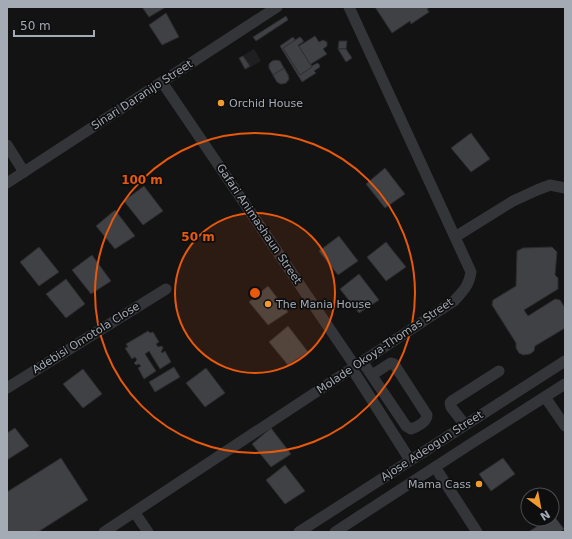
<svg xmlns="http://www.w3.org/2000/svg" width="572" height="539" font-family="'DejaVu Sans',sans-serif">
<rect width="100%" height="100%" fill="#131314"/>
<path fill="#1f1f21" d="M254,49L261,61L246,70L239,58Z"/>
<g fill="#3f4144" stroke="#2d2d30">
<path d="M142,7H166L149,17Z"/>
<path d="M375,7H430L427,9L429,12L411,24L410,21L392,33Z"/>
<path d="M166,13L179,37L162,45L149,25Z"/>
<path d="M286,16L288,20L256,41L253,37Z"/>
<path d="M315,36L319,42L323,40L327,42V46L323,49L327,54L311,64L312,66L317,63L319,64L320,67L314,71L316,73L302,82L280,46L293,37L295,40L300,37L303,40V42L298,45L299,46Z"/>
<path d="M300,37L303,40V42L298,45L312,67L300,75L283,48Z"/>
<path d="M339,41H347L346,49H338Z"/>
<path d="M338,49H346L352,58L346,62Z"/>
<path d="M243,56L250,66L245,69L239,58Z"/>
<path d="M276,60L280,61L288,75L289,79L286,83L281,84L277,82L269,68V64L272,61Z"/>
<path d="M284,68L288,75L289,79L286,83L281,84L277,82L273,75Z"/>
<path d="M471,133L490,159L471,172L451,148Z"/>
<path d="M385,168L405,194L385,208L366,184Z"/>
<path d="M144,186L163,211L143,225L124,201Z"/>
<path d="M115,210L135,236L115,249L96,226Z"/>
<path d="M339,236L358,261L338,275L319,251Z"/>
<path d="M386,242L406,267L386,281L367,257Z"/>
<path d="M39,247L59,272L39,286L20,262Z"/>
<path d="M552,247L557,252L555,275L558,278V289L524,310L528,316L555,299L560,300L565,308V328L535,346L534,351L530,354L523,355L519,353L516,348V343L492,305L493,300L516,286L517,251L523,248Z"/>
<path d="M92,255L111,281L91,294L72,270Z"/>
<path d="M359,274L379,300L359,313L340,289Z"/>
<path d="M66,279L85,304L66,318L46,294Z"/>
<path d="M268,286L288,312L268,325L249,302Z"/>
<path d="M288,326L308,352L288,365L269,342Z"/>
<path d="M148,331L150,333L153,332L159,342L156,344L158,347L162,346L163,348L162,350L161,351L162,353L165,351L171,362L160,369L149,351L145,354L156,371L144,379L138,368L141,366L139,364L136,365L134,363L137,360L135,357L132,359L125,348L128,347L126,344Z"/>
<path d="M174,367L180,377L155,392L149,382Z"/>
<path d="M206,368L225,393L205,407L186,383Z"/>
<path d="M83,369L102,394L83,408L63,384Z"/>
<path d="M15,428L29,446L7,460V433Z"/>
<path d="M271,428L291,454L271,467L252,444Z"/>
<path d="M61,458L88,500L38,532H7V492Z"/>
<path d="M503,458L515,474L491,491L479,474Z"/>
<path d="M285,465L305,491L285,504L266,480Z"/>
<path d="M554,516L564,529L560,532H528L549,519H552V517Z"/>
</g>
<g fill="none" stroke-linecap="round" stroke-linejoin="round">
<g stroke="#343539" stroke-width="11">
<path d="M162,82L355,366"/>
<path d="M7,145L24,172"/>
<path d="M7,183L277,7"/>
<path d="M455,237L513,201L537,190L550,185L565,188"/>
<path d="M362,361L406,426L411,429C417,427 427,422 427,415L394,364L391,363L389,364L372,375"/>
<path d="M356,375L410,460"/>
<path d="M7,388L166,289"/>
<path d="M545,397L565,426"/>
<path d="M465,425L451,407L450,403L452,401L499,371"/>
<path d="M435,467L477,532"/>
<path d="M135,513L148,532"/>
<path d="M104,532L454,301C463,291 469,286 471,272L349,7"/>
<path d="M299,532L565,361"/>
<path d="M335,532L472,443L565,384"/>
</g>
</g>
<circle cx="255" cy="293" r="80" fill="#e8590c" fill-opacity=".12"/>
<g fill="none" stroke="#e8590c" stroke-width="2">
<circle cx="255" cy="293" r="80"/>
<circle cx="255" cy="293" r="160"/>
</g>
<g fill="#f19b2e" stroke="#0e0e0f" stroke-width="1.5">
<circle cx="221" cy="103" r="4"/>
<circle cx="268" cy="304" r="4"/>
<circle cx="479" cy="484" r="4"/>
</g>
<g text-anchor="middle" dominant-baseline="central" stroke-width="3.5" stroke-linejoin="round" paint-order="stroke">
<g font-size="11" fill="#a4abb5" stroke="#0e0e0f">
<text transform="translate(142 95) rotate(-33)">Sinari Daranijo Street</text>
<text transform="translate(259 224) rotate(56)">Gafari Animashaun Street</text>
<text transform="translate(86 338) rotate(-32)">Adebisi Omotola Close</text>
<text transform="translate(385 346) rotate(-34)">Molade Okoya-Thomas Street</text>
<text transform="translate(432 446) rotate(-33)">Ajose Adeogun Street</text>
</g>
<g font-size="11" fill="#a4abb5" stroke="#0e0e0f" text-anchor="start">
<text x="229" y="103">Orchid House</text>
<text x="276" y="304">The Mania House</text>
<text x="471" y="484" text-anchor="end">Mama Cass</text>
</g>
</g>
<circle cx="255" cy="293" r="6" fill="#e8590c" stroke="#0e0e0f" stroke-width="2"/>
<g font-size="12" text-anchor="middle" font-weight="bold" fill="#e8590c" stroke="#0e0e0f" stroke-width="3.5" stroke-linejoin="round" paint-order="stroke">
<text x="142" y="184">100 m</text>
<text x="198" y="241">50 m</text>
</g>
<rect width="572" height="539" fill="none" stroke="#a4abb5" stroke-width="16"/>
<g transform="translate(540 507) rotate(148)"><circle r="19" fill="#0e0e0f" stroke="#4a4d51"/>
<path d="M0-3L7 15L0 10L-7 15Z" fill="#f19b2e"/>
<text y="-6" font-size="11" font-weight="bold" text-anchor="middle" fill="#a4abb5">N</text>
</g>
<path d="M14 30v6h80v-6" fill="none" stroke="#a4abb5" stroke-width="2"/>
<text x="20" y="30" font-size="12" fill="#a4abb5" stroke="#0e0e0f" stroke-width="3" paint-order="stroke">50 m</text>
</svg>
